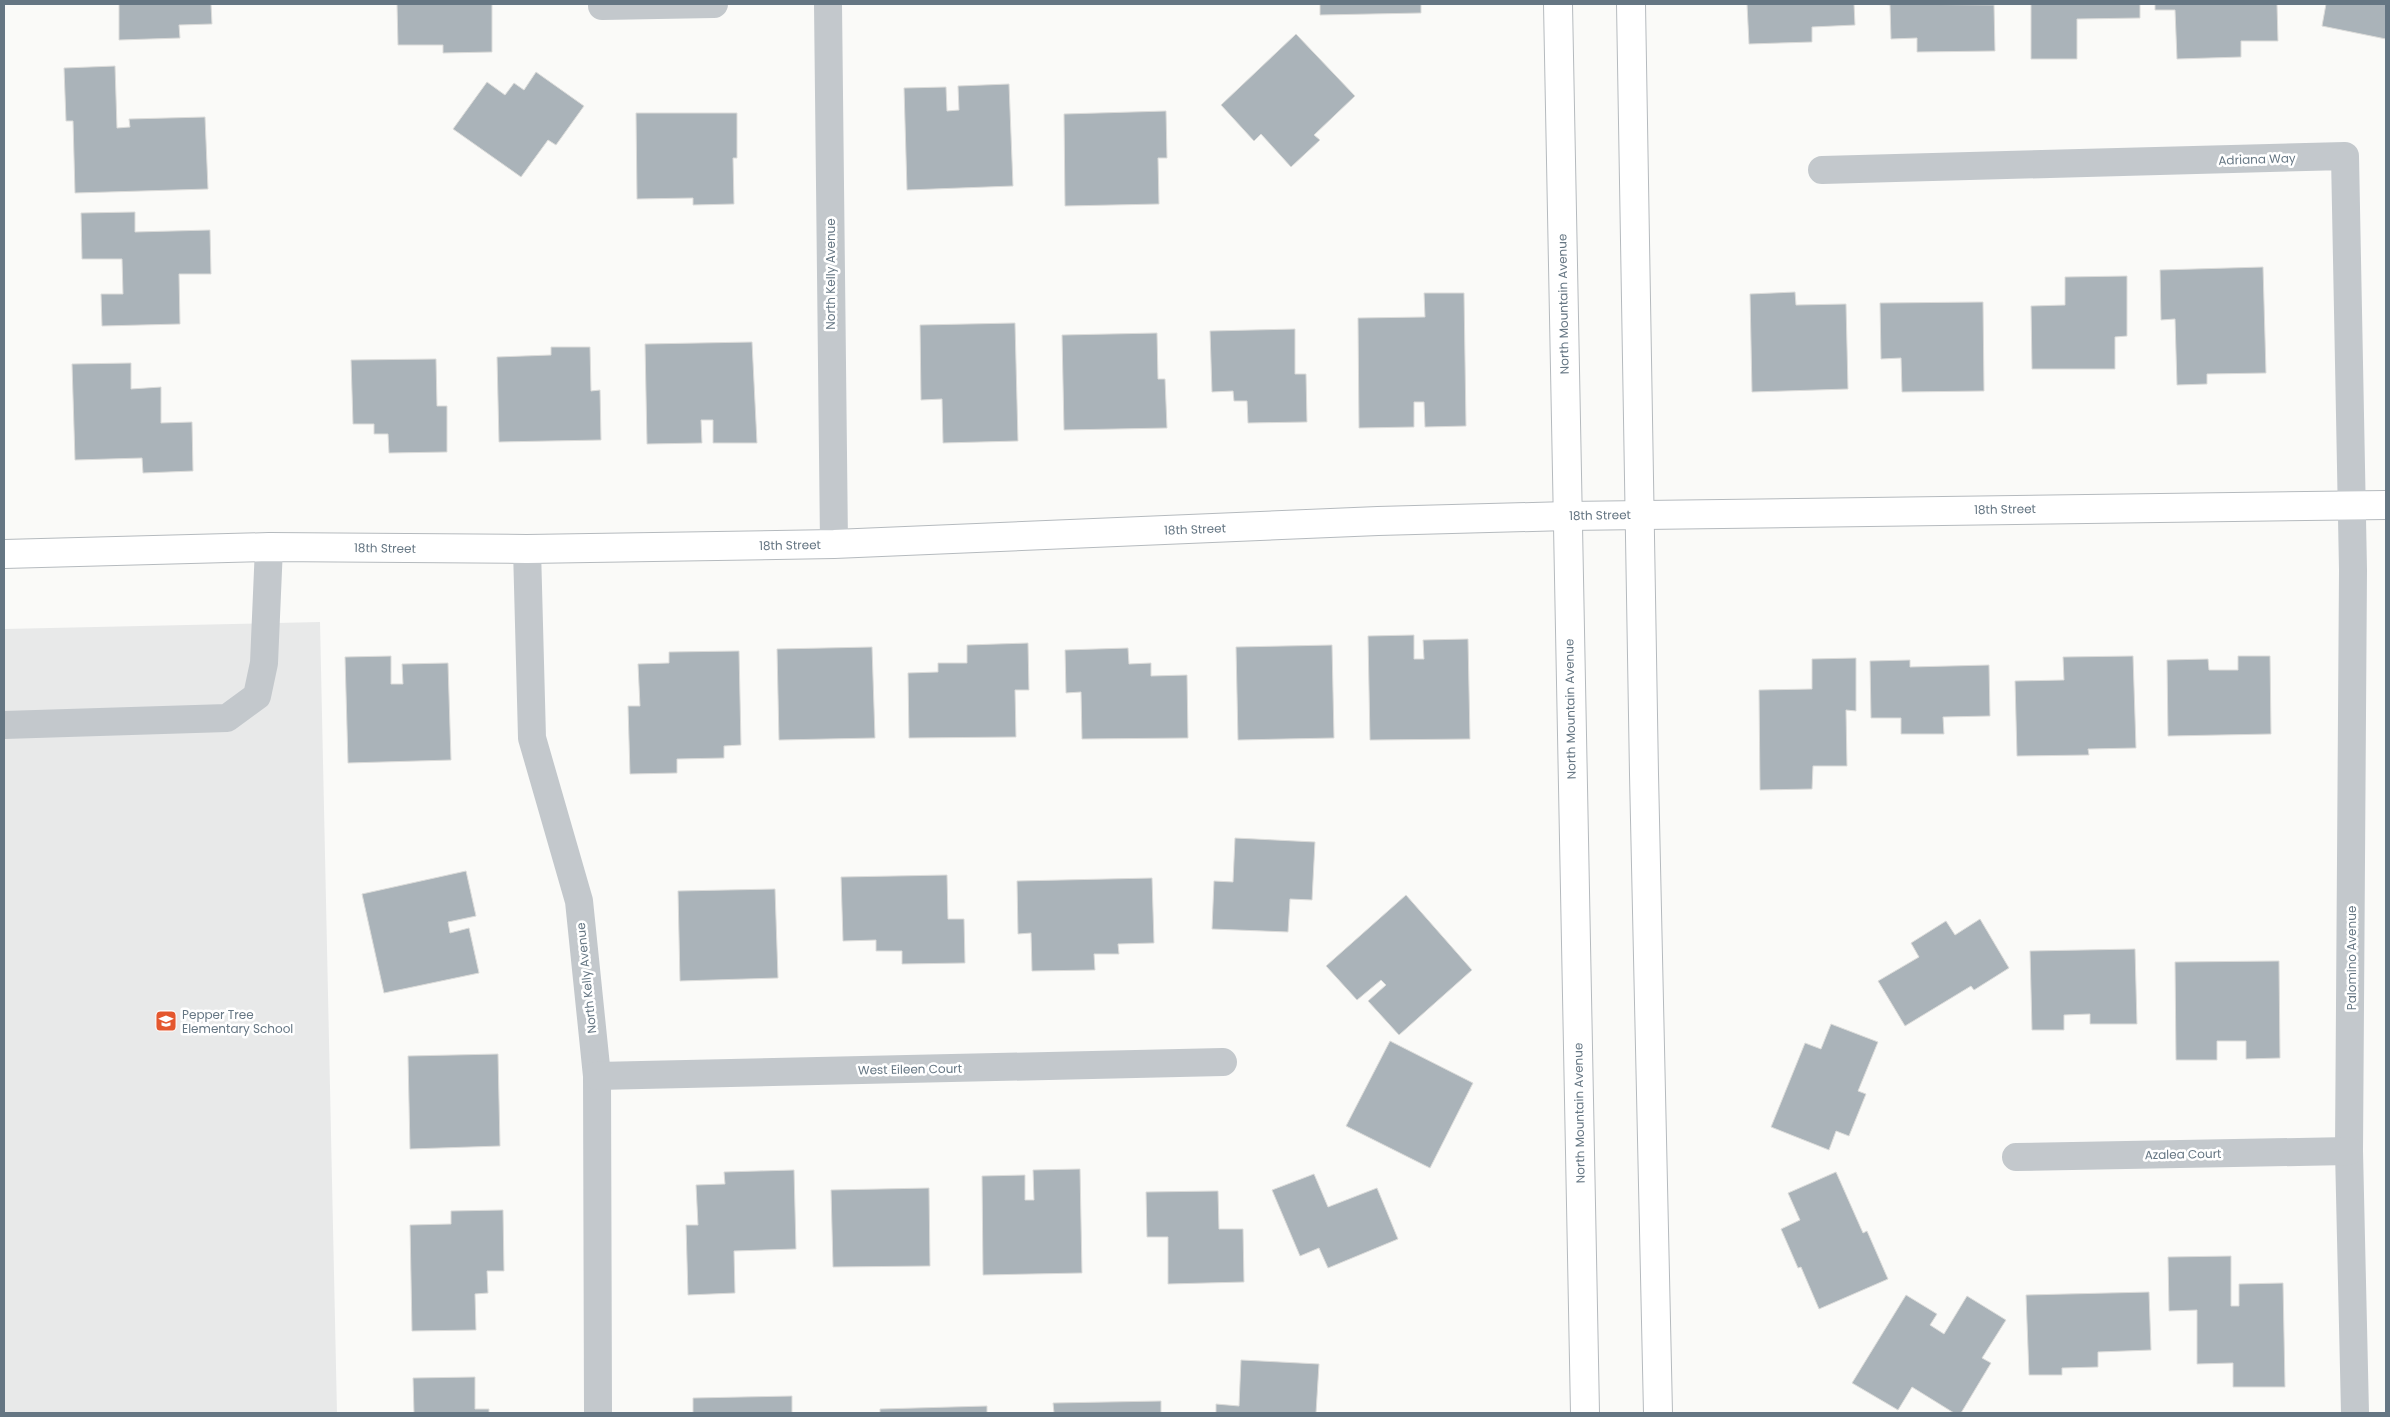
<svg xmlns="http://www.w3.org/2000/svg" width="2390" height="1417" font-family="Poppins,sans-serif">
<rect width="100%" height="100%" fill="#fafaf8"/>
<path fill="#e8e9e9" d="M320,622L337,1413H4V629Z"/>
<g fill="#aab3b9" stroke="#dcdcda">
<path d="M119,4H211L212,24L179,25L180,38L119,40Z"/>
<path d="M397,4H492V52L443,53V45H398Z"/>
<path d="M1320,4H1421V13L1320,15Z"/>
<path d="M1747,4H1854L1855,25L1812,27V42L1749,44Z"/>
<path d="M1883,4L1994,5L1995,51L1917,52V38L1891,39L1890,5Z"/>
<path d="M2031,4H2140V18L2077,19V59H2031Z"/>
<path d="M2155,4H2277L2278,41H2241V57L2177,59L2175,10H2155Z"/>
<path d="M2326,4H2386V39L2322,26Z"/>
<path d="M1296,34L1355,96L1314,135L1320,140L1291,167L1261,134L1254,141L1221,105Z"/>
<path d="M115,66L117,128L130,127L129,119L205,117L208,189L75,193L73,121H66L64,68Z"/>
<path d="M536,72L584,106L556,145L548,140L521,177L453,129L487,82L505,95L514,83L524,90Z"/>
<path d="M1009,84L1013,186L907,190L904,88L946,87L947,111L959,110L958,86Z"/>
<path d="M1166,111L1167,158H1158L1159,204L1065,206L1064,114Z"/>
<path d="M636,113H737V158H733L734,204L693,205V198L637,199Z"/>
<path d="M135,212V232L210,230L211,274H179L180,324L102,326L101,294H123L122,259H82L81,213Z"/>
<path d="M2263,267L2266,373L2207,374V384L2177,385L2175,319L2161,320L2160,270Z"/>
<path d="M2127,276V336L2115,337V369H2032L2031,306L2065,305V277Z"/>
<path d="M1795,292L1796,305L1846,304L1848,389L1752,392L1750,294Z"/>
<path d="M1424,293H1464L1466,426L1425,427L1424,402H1414V427L1359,428L1358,318L1425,317Z"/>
<path d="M1983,302L1984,391L1902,392L1901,358L1881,359L1880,303Z"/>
<path d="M1015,323L1018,441L943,443L942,399L921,400L920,325Z"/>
<path d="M1295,329V374H1306L1307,422L1248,423L1247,401H1234L1233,391L1212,392L1210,331Z"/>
<path d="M1157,333L1158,379H1165L1167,428L1064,430L1062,335Z"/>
<path d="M752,342L757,443H713V420H701L702,443L647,444L645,344Z"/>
<path d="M551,347H590L591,391L600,390L601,440L499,442L497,357L551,355Z"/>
<path d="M436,359L437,406H447V452L389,453L388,434H374V424H353L351,360Z"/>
<path d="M131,363V389L161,387V423L192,422L193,471L143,473L142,458L75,460L72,364Z"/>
<path d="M1414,635V659H1424L1423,640L1468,639L1470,739L1370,740L1368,636Z"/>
<path d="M1028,643L1029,690H1015L1016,737L909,738L908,673L938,672V663H967V645Z"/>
<path d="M1332,645L1334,738L1238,740L1236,647Z"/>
<path d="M872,647L875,738L779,740L777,649Z"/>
<path d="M1128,648L1129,664L1151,663V676L1187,675L1188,738L1082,739L1081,692L1066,693L1065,650Z"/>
<path d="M739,651L741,745L724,746V758L677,759V773L630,774L628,706H640L638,664L669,663V652Z"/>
<path d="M391,656V684H403L402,664L448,663L451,760L348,763L345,657Z"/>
<path d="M2133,656L2136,748L2088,749L2089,755L2017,756L2015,681L2064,680L2063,657Z"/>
<path d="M2238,656H2270L2271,734L2168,736L2167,660L2208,659L2209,670H2238Z"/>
<path d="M1856,658V711L1846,710L1847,766H1813L1812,789L1760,790L1759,690L1812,689V659Z"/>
<path d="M1910,660V667L1989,665L1990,716L1943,717L1944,734H1901V718H1871L1870,661Z"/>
<path d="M1235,838L1315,842L1312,900L1290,899L1288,932L1212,929L1214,881L1233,882Z"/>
<path d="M466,871L476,916L448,922L450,933L469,928L479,973L384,993L362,894Z"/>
<path d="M947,875L948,919H964L965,963L902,964V951H876V940L843,941L841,877Z"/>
<path d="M1152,878L1154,943L1118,944L1119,954H1094L1095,970L1032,971L1031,933L1018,934L1017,881Z"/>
<path d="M775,889L778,978L680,981L678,891Z"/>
<path d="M1406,895L1472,970L1399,1035L1368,1001L1386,985L1381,980L1357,1000L1326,966Z"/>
<path d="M1980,919L2009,968L1974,990L1971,986L1905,1026L1878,981L1919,957L1911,943L1946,921L1955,935Z"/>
<path d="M2135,949L2137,1024H2090V1014L2064,1015V1030H2032L2030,951Z"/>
<path d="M2279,961L2280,1058L2246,1059V1041H2217V1060H2176L2175,962Z"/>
<path d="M1831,1024L1878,1042L1858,1091L1866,1094L1849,1136L1836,1131L1829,1150L1771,1127L1805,1043L1821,1049Z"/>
<path d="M1390,1041L1473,1083L1430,1168L1346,1126Z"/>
<path d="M498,1054L500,1146L410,1149L408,1056Z"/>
<path d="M1080,1169L1082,1273L983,1275L982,1176L1025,1175V1200H1034L1033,1170Z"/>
<path d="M794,1170L796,1249L734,1251L735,1293L688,1295L686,1225H698L696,1185L725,1184L724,1172Z"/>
<path d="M1836,1172L1863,1233L1867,1231L1888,1279L1819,1309L1801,1267L1798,1268L1781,1229L1800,1220L1788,1193Z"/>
<path d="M1314,1174L1328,1207L1377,1188L1398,1239L1328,1268L1319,1248L1300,1256L1272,1190Z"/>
<path d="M929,1188L930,1266L833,1267L831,1190Z"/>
<path d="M1218,1191L1219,1229H1243L1244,1282L1168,1284V1237H1147L1146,1192Z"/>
<path d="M503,1210L504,1271H487L488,1293L475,1294L476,1330L412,1331L410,1225L451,1224V1211Z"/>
<path d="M2231,1256V1306H2239V1284L2283,1283L2285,1387H2233V1363L2197,1364V1310L2169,1311L2168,1257Z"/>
<path d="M2149,1292L2151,1350L2098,1352V1367L2062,1368V1375H2029L2026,1295Z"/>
<path d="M1906,1295L1937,1314L1930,1325L1944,1334L1967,1296L2006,1320L1982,1358L1991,1363L1961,1413H1954L1912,1387L1898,1410L1852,1383Z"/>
<path d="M1241,1360L1319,1364L1316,1413H1216V1404L1239,1406Z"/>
<path d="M475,1377V1409H489V1413H414L413,1378Z"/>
<path d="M792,1396V1413H693V1398Z"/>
<path d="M1161,1401V1413H1054L1053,1403Z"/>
<path d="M987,1406V1413H880V1409Z"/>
</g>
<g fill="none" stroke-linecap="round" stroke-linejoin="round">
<g stroke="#b5babe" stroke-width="30">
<g id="major">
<path d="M1558,4L1585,1413"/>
<path d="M1631,4L1644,774L1658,1413"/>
<path d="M4,554L269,547L527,549L834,544L1378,521L1567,516L2386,505"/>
</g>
</g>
<g stroke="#c3c8cc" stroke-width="28">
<path d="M602,4V6L714,4"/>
<path d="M828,4L834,544"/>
<path d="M1822,170L2345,156L2353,570L2349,1151L2355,1413"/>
<path d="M527,549L532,738L579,901L597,1076L598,1413"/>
<path d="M4,725L227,718L257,696L264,663L269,547"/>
<path d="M597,1076L1223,1062"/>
<path d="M2016,1157L2349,1151"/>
</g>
<use href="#major" stroke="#fff" stroke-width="28"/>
</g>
<defs>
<g id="school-square" transform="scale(1.125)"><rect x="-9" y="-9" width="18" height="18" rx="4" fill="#e4572e" stroke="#fff"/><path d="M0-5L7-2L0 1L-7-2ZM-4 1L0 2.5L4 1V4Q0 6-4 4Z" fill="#fff"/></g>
</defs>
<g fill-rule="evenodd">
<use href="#school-square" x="166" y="1021"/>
</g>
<g text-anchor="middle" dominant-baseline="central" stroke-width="5" stroke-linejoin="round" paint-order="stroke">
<g font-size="12" fill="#657683" stroke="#fff">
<text transform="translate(2257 159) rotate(-2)">Adriana Way</text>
<text transform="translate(830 274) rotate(-90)">North Kelly Avenue</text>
<text transform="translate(1563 304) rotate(-91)">North Mountain Avenue</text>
<text transform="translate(2005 509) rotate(-1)">18th Street</text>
<text transform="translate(1600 515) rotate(-1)">18th Street</text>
<text transform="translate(1195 529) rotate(-2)">18th Street</text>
<text transform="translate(790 545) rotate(-1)">18th Street</text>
<text transform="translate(385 548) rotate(1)">18th Street</text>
<text transform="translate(1570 709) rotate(-91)">North Mountain Avenue</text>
<text transform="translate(2351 958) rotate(-90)">Palomino Avenue</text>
<text transform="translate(586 978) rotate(-96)">North Kelly Avenue</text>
<text transform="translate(910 1069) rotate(-1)">West Eileen Court</text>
<text transform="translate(1579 1113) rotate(-91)">North Mountain Avenue</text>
<text transform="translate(2183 1154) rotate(-1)">Azalea Court</text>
</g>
<g font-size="12" fill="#657683" stroke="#fff" text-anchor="start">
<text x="182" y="1014">Pepper Tree<tspan x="182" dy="14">Elementary School</tspan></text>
</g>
</g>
<rect width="2390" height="1417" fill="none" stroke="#657683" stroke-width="10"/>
</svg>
